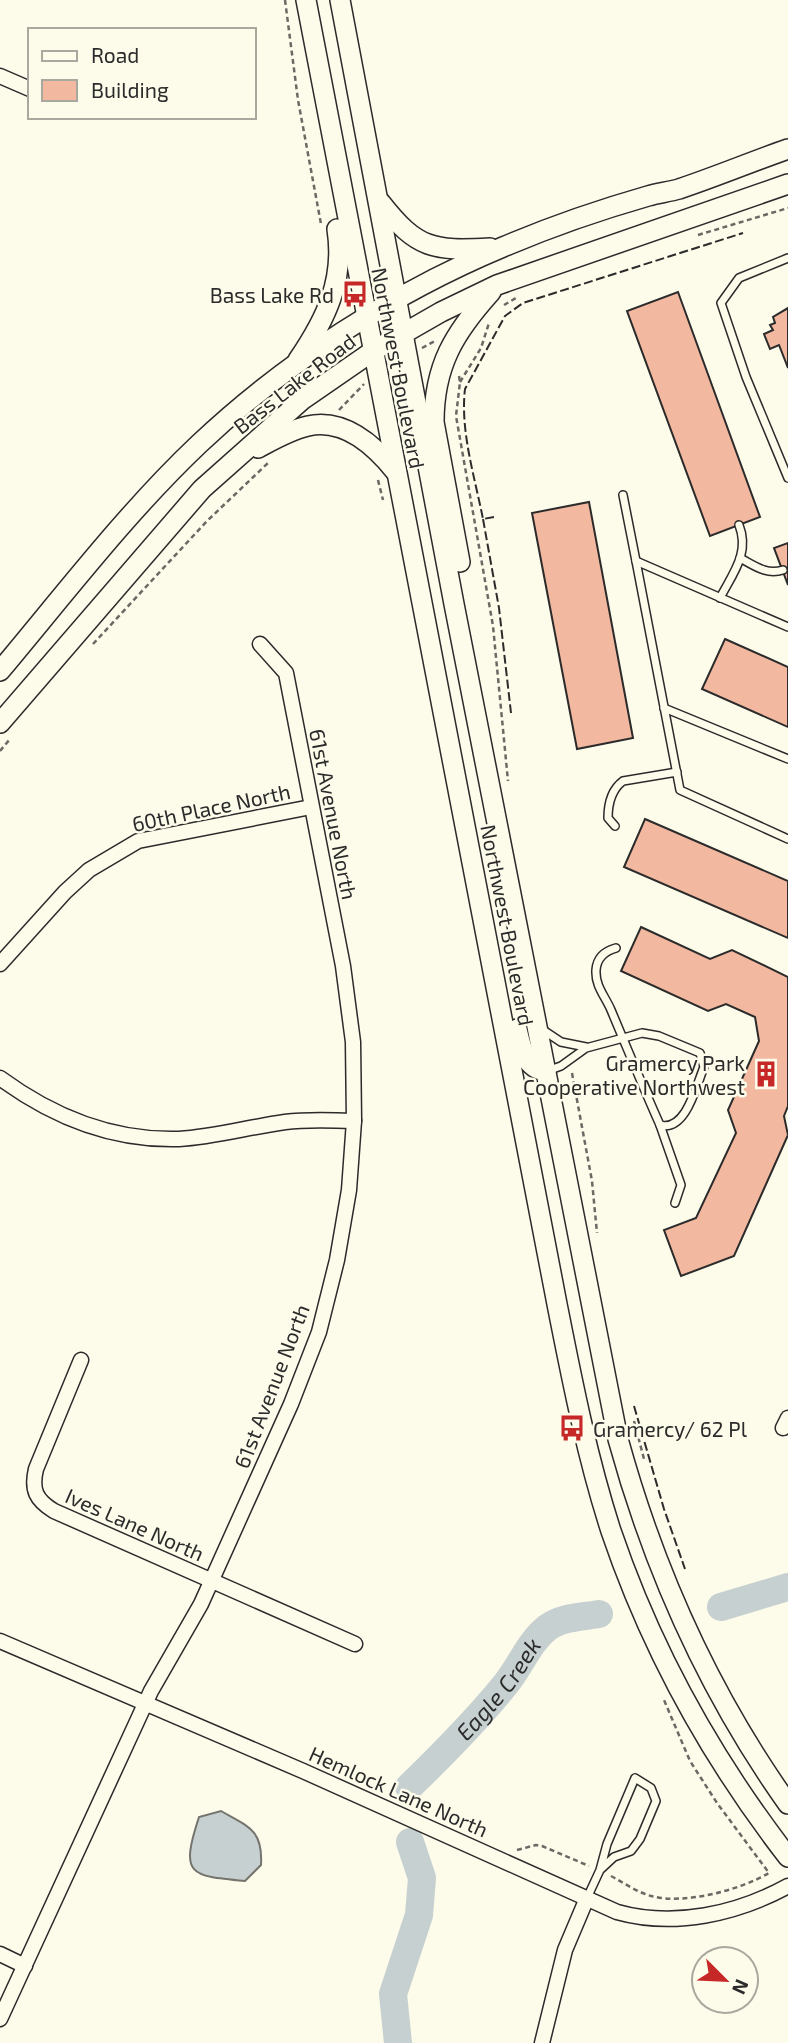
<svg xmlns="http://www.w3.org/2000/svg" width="788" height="2043" font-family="'Exo 2',sans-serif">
<rect width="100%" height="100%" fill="#fdfbea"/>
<path fill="#c7d0d0" stroke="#74746e" stroke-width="2" d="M221,1811C249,1827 263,1830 261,1865L245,1881C189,1876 180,1875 199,1817Z"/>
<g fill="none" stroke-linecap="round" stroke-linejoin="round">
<g stroke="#c7d0d0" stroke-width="28">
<path d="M721,1607L788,1587"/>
<path id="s1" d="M409,1787C443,1754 475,1722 505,1685C520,1667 529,1642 547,1628C561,1617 582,1617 599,1614"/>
<path d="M398,2043L393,1994L419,1915L422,1878L410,1842"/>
</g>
</g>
<g fill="#f2b8a0" stroke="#2b2b2b" stroke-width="2">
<path d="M678,292L760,517L710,536L627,311Z"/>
<path d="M788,308V368L779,345L770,349L764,334L773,330L770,325L775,323L773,317Z"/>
<path d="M589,502L633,738L577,749L532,513Z"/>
<path d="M788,543V585L774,548Z"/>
<path d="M725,639L788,667V727L702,689Z"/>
<path d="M645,819L788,881V938L624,867Z"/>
<path d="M641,927L710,959L732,950L788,977V1106L784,1116L788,1135L734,1256L681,1276L664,1230L696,1218L736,1133L728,1110L759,1041L755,1017L726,1004L708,1011L621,971Z"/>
</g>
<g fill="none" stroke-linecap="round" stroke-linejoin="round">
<g stroke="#2b2b2b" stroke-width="10">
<g id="lane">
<path d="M788,258L739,278L721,303L746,377L788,478"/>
<path d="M623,495L636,561"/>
<path d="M740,558C755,566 766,575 783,570"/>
<path d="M720,598C733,573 750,553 739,525"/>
<path d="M788,627L636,561L680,790L788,839"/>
<path d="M664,708L788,759"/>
<path d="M615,826L608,818C608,803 611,790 623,781L677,772"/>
<path d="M543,1030L561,1042L586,1047"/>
<path d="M547,1071L561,1066L586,1048L642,1033L659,1036L700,1053L704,1067C696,1086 686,1132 660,1125C643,1087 627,1048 611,1010C605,996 595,986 596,970C597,957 605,951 616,948"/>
<path d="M660,1125L681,1185L675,1203"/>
<path d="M587,1898L600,1870L614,1857L631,1851L640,1839L656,1801L651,1788L635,1778L607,1844L600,1870"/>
</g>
</g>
<g stroke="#2b2b2b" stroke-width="17">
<g id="street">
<path d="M0,76L30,89"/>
<path d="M0,964L65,892L89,870L138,841L311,807"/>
<path d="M0,1078C53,1117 112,1141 179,1139C214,1137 249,1127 285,1122C307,1119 331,1120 354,1121"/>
<path d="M81,1360L36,1469C31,1490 36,1500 54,1511L355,1644"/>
<path d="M783,1428L788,1418"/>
<path d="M0,1641L303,1771L617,1912C674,1928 737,1914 788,1886"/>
<path d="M0,1954L25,1966"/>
<path d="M0,2019L151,1691L201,1604L291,1404L319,1332L337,1260L349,1190L354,1121L353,1042L343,966L286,673L260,644"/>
<path d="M542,2043L565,1950L587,1898"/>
</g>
</g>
<g stroke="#2b2b2b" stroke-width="22">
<g id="secondary">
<path d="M306,0L557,1304C572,1380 587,1457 611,1531C651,1649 712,1759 788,1857"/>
<path d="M340,0L454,604L618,1439C654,1570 709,1693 788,1804"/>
<path d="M381,203C417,249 433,251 490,248"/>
<path d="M298,360C326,319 345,280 337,229"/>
<path d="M258,448C273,440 290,430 308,426C344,418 374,445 395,471"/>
<path d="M460,562L434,422C434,366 454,333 491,292"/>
<path d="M0,671C63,596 128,511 199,444C286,362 393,293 503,247C550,227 599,210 648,196C658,193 668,192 679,189C715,177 751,162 788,149"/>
<path d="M0,723L202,489L302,400L373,351L441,312L497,285L788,184"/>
<path d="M517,1029C521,1047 525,1069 546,1071"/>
</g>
</g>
<g stroke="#6a6964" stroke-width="2.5" stroke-dasharray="5 3.5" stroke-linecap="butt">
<path d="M285,0L298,100L321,224"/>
<path d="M698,235L788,208"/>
<path d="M504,305L516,298"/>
<path d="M422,348L435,341"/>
<path d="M459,376L460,382L456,416L493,626L508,781"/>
<path d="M460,382L481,348L489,323"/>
<path d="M339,410L364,384"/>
<path d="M378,480L383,500"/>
<path d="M93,644L207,521L268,463"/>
<path d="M0,751L10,739"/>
<path d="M572,1073L592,1181L597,1233"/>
<path d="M634,1421L644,1459"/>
<path d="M517,1850L536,1845L542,1846L589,1866"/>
<path d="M611,1876C624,1883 637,1892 651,1896C684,1905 740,1890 769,1873L717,1803L690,1761L664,1700"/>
</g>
<use href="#lane" stroke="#fdfbea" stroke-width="7"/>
<use href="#street" stroke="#fdfbea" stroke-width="14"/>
<use href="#secondary" stroke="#fdfbea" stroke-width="19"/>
<g stroke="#2b2b2b" stroke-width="2" stroke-dasharray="9 3.5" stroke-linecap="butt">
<path d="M494,517L483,519C475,478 460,431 465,389L505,316L523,303L743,233"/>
<path d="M483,519L499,608L511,713"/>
<path d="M634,1406L664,1509L685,1569"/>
</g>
</g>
<defs>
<g id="bus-bare" transform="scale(2.1)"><path d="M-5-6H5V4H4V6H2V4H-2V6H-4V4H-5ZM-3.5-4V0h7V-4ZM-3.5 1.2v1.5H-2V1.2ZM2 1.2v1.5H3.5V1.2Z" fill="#c62828" stroke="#fdfbea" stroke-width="2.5" paint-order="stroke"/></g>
<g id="building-bare" transform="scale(2.1)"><path d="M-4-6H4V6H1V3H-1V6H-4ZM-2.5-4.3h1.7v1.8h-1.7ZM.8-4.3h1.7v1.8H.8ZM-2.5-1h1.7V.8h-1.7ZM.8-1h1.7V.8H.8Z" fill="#c62828" stroke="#fdfbea" stroke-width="2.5" paint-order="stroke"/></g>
</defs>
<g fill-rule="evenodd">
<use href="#bus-bare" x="355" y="294"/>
<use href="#building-bare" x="766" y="1074"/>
<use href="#bus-bare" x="572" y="1428"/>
</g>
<g text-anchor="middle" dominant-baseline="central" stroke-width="5" stroke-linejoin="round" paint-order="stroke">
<g font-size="21" fill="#2b2b2b" stroke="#fdfbea" text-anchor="end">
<text x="334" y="294">Bass Lake Rd</text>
<text x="745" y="1062">Gramercy Park<tspan x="745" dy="24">Cooperative Northwest</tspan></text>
<text x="593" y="1428" text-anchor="start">Gramercy/ 62 Pl</text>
</g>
<g font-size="21" fill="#2b2b2b" stroke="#fdfbea">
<text transform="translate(399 368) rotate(79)">Northwest Boulevard</text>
<text transform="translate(294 383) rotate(-38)">Bass Lake Road</text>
<text transform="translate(211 807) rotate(-12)">60th Place North</text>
<text transform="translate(334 814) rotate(79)">61st Avenue North</text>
<text transform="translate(508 925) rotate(79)">Northwest Boulevard</text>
<text transform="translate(271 1386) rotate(-69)">61st Avenue North</text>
<text transform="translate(135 1524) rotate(24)">Ives Lane North</text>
<text transform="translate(399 1791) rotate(24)">Hemlock Lane North</text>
</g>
<g font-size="23" font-style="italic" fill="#2b2b2b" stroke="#fdfbea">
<text stroke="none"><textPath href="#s1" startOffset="133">Eagle Creek</textPath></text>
</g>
</g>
<rect x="28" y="28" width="228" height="91" fill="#fdfbea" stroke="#a9a89e" stroke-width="2"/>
<rect x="42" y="51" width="35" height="10" fill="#fdfbea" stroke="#a9a89e" stroke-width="2"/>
<text x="91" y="63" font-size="21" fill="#2b2b2b">Road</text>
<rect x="42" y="80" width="35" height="21" fill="#f2b8a0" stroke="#a9a89e" stroke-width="2"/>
<text x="91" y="98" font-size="21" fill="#2b2b2b">Building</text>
<g transform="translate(725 1980) rotate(114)"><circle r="33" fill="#fdfbea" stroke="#a9a89e" stroke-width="2"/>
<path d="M0-5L12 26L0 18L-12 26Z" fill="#c62828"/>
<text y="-10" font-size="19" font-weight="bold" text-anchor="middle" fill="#2b2b2b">N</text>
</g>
</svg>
